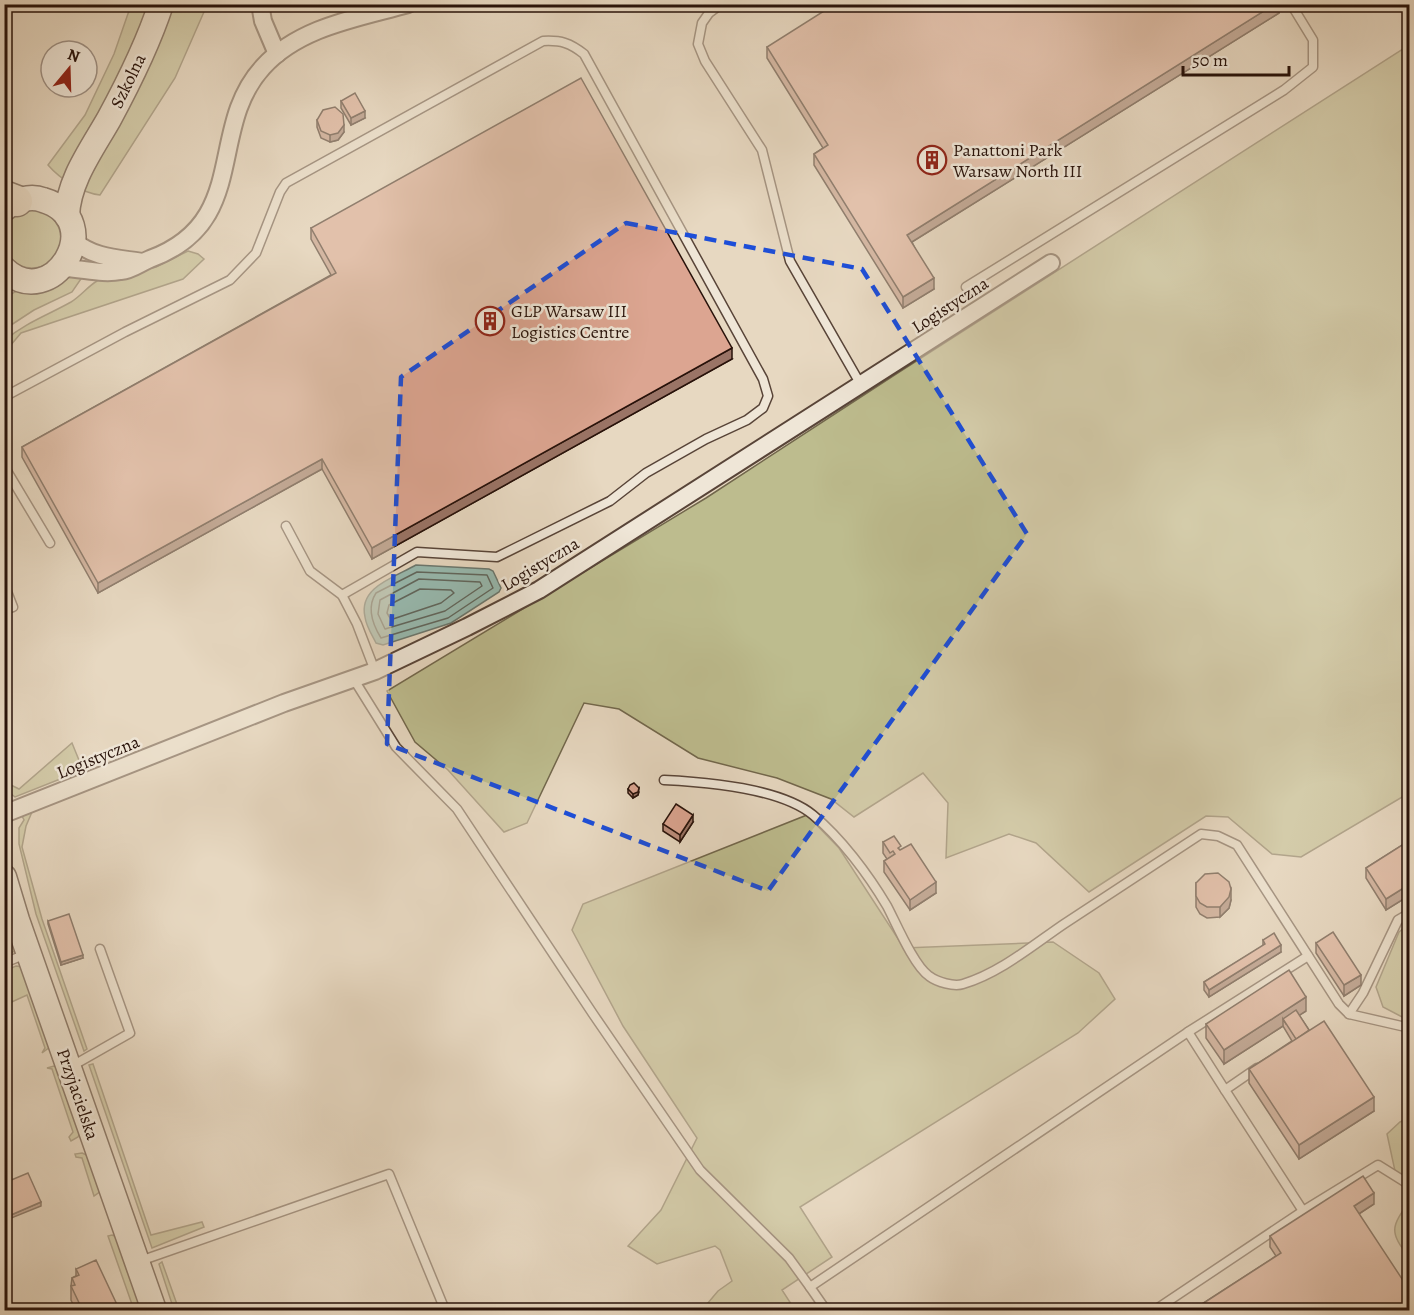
<svg xmlns="http://www.w3.org/2000/svg" width="1414" height="1315" font-family="Alegreya,serif">
<rect width="100%" height="100%" fill="#e7d8c1"/>
<filter id="stains"><feTurbulence type="fractalNoise" baseFrequency=".00333" numOctaves="4"/><feColorMatrix values="0 0 0 0 .2 0 0 0 0 .09 0 0 0 0 .02 0 0 0 .5 -.17"/></filter>
<radialGradient id="worn" r=".72"><stop offset=".6" stop-color="#630" stop-opacity="0"/><stop offset="1" stop-color="#630" stop-opacity=".3"/></radialGradient>
<g fill="#bdbc8e" stroke="#72674c" stroke-width="1.5">
<path d="M131,5H207L175,78L100,195C82,193 60,179 48,165L85,115L114,54Z"/>
<path d="M1409,45V793L1301,857L1272,854L1228,817L1206,816L1089,892L1036,843L1009,834L946,858L948,803L923,773L854,817L831,799L777,778L698,758L619,709L584,703L527,823L504,832L448,770L415,742L387,691L706,498L896,374Z"/>
<circle cx="32" cy="239" r="29"/>
<path d="M188,251L198,254L204,259L183,279L21,333L5,352V340C25,323 48,315 71,302C81,296 87,287 97,281L99,274L139,271L156,267Z"/>
<path d="M85,273L72,292L34,310L5,329V299C23,282 61,276 85,273Z"/>
<path d="M72,743L83,770L15,797L5,789V782L19,789Z"/>
<path d="M32,812L26,826L22,847L42,919L87,1049L84,1051L36,914L19,844V828L24,820L22,816Z"/>
<path d="M807,815L839,848L904,948L1053,942L1099,973L1115,999L1078,1033L800,1207L832,1257L782,1290L795,1310H702L718,1291L732,1281L720,1250L715,1246L657,1264L628,1246L661,1210L697,1138L623,1026L572,930L583,904Z"/>
<path d="M4,908L17,948L15,951L5,956Z"/>
<path d="M1409,924V1008L1404,1018L1383,1007L1376,987L1399,932Z"/>
<path d="M16,966L23,967L50,1047L42,1053L45,1048L27,995L5,1005L4,971Z"/>
<path d="M93,1064L151,1235L202,1222L204,1227L152,1248L89,1065Z"/>
<path d="M54,1066L57,1067L81,1130L78,1137L71,1141L69,1137L73,1132L52,1069L47,1068Z"/>
<path d="M1409,1118V1180L1395,1171L1387,1134L1400,1122Z"/>
<path d="M82,1153L89,1156L101,1191L94,1196L82,1158L76,1157L75,1154Z"/>
<path d="M1409,1202V1257C1389,1232 1391,1227 1409,1202Z"/>
<path d="M112,1235L117,1237L145,1310H134L108,1236Z"/>
<path d="M162,1262L179,1310H174L159,1264Z"/>
</g>
<path fill="#97bab0" stroke="#6b776e" stroke-width="1.5" d="M416,565L489,569L493,571L501,588L499,592L451,623L383,645L376,643C372,635 366,626 365,617C358,587 395,577 416,565Z"/>
<g fill="none" stroke-linecap="round" stroke-linejoin="round">
<g stroke="#60665d" stroke-width="1.5">
<path d="M417,572L487,575L493,588L448,618L381,638C373,625 366,608 376,593Z"/>
<path d="M419,579L480,582L482,586L445,611L385,629L378,614L380,600Z"/>
<path d="M420,589L451,590L454,593L441,603L393,619L390,618L387,613L389,605Z"/>
</g>
<g stroke="#584438" stroke-width="11">
<g id="lane">
<path d="M721,4L709,13L702,23L698,44L705,61L762,150L790,261L861,385"/>
<path d="M966,287L1284,90L1313,67V40L1291,4"/>
<path d="M4,397L125,332L230,280L256,253L280,192L286,183L543,41C561,40 570,43 584,54L763,379L768,396L763,408L747,420L706,439L646,473L610,501L497,557L417,552L342,595"/>
<path d="M4,466L50,543"/>
<path d="M286,526L310,571L342,595L357,624L375,671"/>
<path d="M4,584L13,607L4,610"/>
<path d="M353,678L396,747L457,809L593,1014L700,1170L789,1258L810,1287"/>
<path d="M664,780C706,782 780,788 813,815C841,838 868,874 887,906C896,923 914,966 929,976C937,982 954,987 963,984C1000,973 1033,945 1064,924C1109,894 1155,864 1201,834L1218,836L1237,845L1339,1004L1349,1014L1410,1028"/>
<path d="M4,963L26,954"/>
<path d="M1349,1014L1363,993L1398,920L1410,913"/>
<path d="M1188,1032L1308,956"/>
<path d="M72,1066L130,1033L100,949"/>
<path d="M1257,1068L1225,1090L1303,1211"/>
<path d="M140,1261L389,1174L445,1310"/>
<path d="M826,1310L810,1287L1188,1032L1225,1090"/>
<path d="M1155,1310L1303,1211L1378,1165L1410,1185"/>
</g>
</g>
<g stroke="#584438" stroke-width="20">
<g id="street">
<path d="M260,4L263,21L277,54"/>
<path d="M74,241C94,258 118,258 142,262"/>
<path d="M62,268C82,268 101,275 121,271C132,270 140,263 150,259C251,222 206,129 263,67C299,27 358,18 408,4"/>
<path d="M4,814L284,703L375,671L467,627L539,590L1051,263"/>
</g>
</g>
<g stroke="#28120a" stroke-width="27">
<g id="secondary">
<path d="M4,209C15,200 30,195 43,200C110,220 52,315 4,269"/>
<path d="M67,216C68,181 92,149 109,119C129,82 148,44 161,4"/>
<path d="M4,877L17,920L154,1310"/>
</g>
</g>
<g stroke="#28120a" stroke-width="33">
<path id="highway" d="M4,196L17,201"/>
</g>
<use href="#lane" stroke="#efe6d7" stroke-width="8"/>
<use href="#street" stroke="#efe6d7" stroke-width="16"/>
<use href="#secondary" stroke="#efe6d7" stroke-width="24"/>
<use href="#highway" stroke="#e7d8c1" stroke-width="30"/>
</g>
<g fill="#bd8e7d" stroke="#28120a" stroke-width="1.5">
<path d="M1279,4V13L912,242L934,289L903,308L814,165V154L823,148L767,58V47Z"/>
<path d="M341,101L365,118L351,125L341,108Z"/>
<path d="M317,120L344,132L338,140L330,142L321,138L317,127Z"/>
<path d="M311,228L732,359L372,559L322,469L98,593L22,457V447L331,275L311,239Z"/>
<path d="M628,789L639,792L638,795L633,798L628,793Z"/>
<path d="M693,822L680,842L663,831V824Z"/>
<path d="M1410,840V895L1386,910L1366,878V868Z"/>
<path d="M883,842L901,850L936,893L910,910L884,872V861L887,859L883,853Z"/>
<path d="M1196,883L1231,900L1229,908L1220,917L1207,918L1200,914L1196,907Z"/>
<path d="M48,921L83,958L61,965L48,924Z"/>
<path d="M1263,940L1281,952L1209,997L1204,990V982L1263,946Z"/>
<path d="M1316,943L1361,985L1344,996L1316,953Z"/>
<path d="M1306,1011L1299,1015L1309,1030L1374,1111L1299,1159L1249,1083V1069L1292,1041L1283,1026L1224,1064L1206,1038V1024Z"/>
<path d="M1374,1204L1359,1214L1410,1311H1199V1306L1276,1256L1270,1247V1236Z"/>
<path d="M76,1269L120,1311H76L71,1300V1286L72,1278L76,1276Z"/>
</g>
<g fill="#9a7466" stroke="#28120a" stroke-width="1.5">
<path d="M1275,4H1279V13L907,245V235Z"/>
<path d="M365,111V118L351,125V118Z"/>
<path d="M344,125V132L338,140L330,142V135Z"/>
<path d="M934,278V289L903,308V297Z"/>
<path d="M732,348V359L372,559V548Z"/>
<path d="M322,459V469L98,593V583Z"/>
<path d="M8,579V583L4,584V581Z"/>
<path d="M639,788L638,795L633,798V794Z"/>
<path d="M693,815V822L680,842V835Z"/>
<path d="M936,882V893L910,910V900Z"/>
<path d="M1410,884V895L1386,910V899Z"/>
<path d="M1231,889V900L1229,908L1220,917V907Z"/>
<path d="M1281,945V952L1209,997V990Z"/>
<path d="M83,955V958L61,965V962Z"/>
<path d="M1361,975V985L1344,996V985Z"/>
<path d="M1306,997V1011L1286,1024L1283,1019V1026L1224,1064V1050Z"/>
<path d="M1374,1097V1111L1299,1159V1145Z"/>
<path d="M1374,1193V1204L1354,1217V1206Z"/>
<path d="M41,1202V1206L4,1221V1218Z"/>
</g>
<g fill="#dca591" stroke="#28120a" stroke-width="1.5">
<path d="M835,4H1275L907,235L934,278L903,297L814,154L828,145L767,47Z"/>
<path d="M581,78L732,348L372,548L322,459L98,583L22,447L336,273L311,228Z"/>
<path d="M355,93L365,111L351,118L341,101Z"/>
<path d="M335,107L343,114L344,125L338,133L330,135L321,131L317,120L323,110Z"/>
<path d="M4,569L8,579L4,581Z"/>
<path d="M634,783L639,788L638,792L633,794L628,789L630,785Z"/>
<path d="M676,804L693,815L680,835L663,824Z"/>
<path d="M894,836L901,846L898,848L900,850L911,844L936,882L910,900L884,861L895,854L893,851L890,853L883,842Z"/>
<path d="M1410,840V884L1386,899L1366,868Z"/>
<path d="M1218,873L1229,882L1231,889L1229,897L1220,907H1207L1200,903L1196,896V883L1205,874Z"/>
<path d="M69,914L83,955L61,962L48,921Z"/>
<path d="M1333,932L1361,975L1344,985L1316,943Z"/>
<path d="M1274,933L1281,945L1209,990L1204,982L1265,944L1263,940Z"/>
<path d="M1289,970L1306,997L1224,1050L1206,1024Z"/>
<path d="M1296,1010L1309,1030L1296,1039L1283,1019Z"/>
<path d="M1324,1021L1374,1097L1299,1145L1249,1069Z"/>
<path d="M28,1173L41,1202L4,1218V1183Z"/>
<path d="M1363,1176L1374,1193L1354,1206L1410,1291V1311H1203L1199,1306L1281,1253L1270,1236Z"/>
<path d="M96,1260L120,1311H83L71,1286L75,1285L72,1278L79,1275L76,1269Z"/>
</g>
<path d="M0 0H1414V1315H0ZM626,223L862,269L1027,534L768,891L387,744L401,377Z" fill="#e7d8c1" fill-opacity=".55" fill-rule="evenodd"/>
<path fill="none" stroke="#1d4ed8" stroke-width="4.5" stroke-dasharray="12 8" stroke-linejoin="round" d="M626,223L862,269L1027,534L768,891L387,744L401,377Z"/>
<defs>
<g id="building-ring" transform="scale(1.5)"><circle r="9.5" fill="#efe6d7" stroke="#8f2418" stroke-width="1.5"/><path d="M-4-6H4V6H1V3H-1V6H-4ZM-2.5-4.3h1.7v1.8h-1.7ZM.8-4.3h1.7v1.8H.8ZM-2.5-1h1.7V.8h-1.7ZM.8-1h1.7V.8H.8Z" fill="#8f2418"/></g>
</defs>
<g fill-rule="evenodd">
<use href="#building-ring" x="932" y="160"/>
<use href="#building-ring" x="490" y="321"/>
</g>
<g text-anchor="middle" dominant-baseline="central" stroke-width="5" stroke-linejoin="round" paint-order="stroke">
<g font-size="18" fill="#28120a" stroke="#efe6d7">
<text transform="translate(128 81) rotate(-64)">Szkolna</text>
<text transform="translate(950 305) rotate(-33)">Logistyczna</text>
<text transform="translate(540 564) rotate(-31)">Logistyczna</text>
<text transform="translate(98 757) rotate(-22)">Logistyczna</text>
<text transform="translate(78 1094) rotate(71)">Przyjacielska</text>
</g>
<g font-size="18" fill="#28120a" stroke="#efe6d7" text-anchor="start">
<text x="953" y="150">Panattoni Park<tspan x="953" dy="21">Warsaw North III</tspan></text>
<text x="511" y="311">GLP Warsaw III<tspan x="511" dy="21">Logistics Centre</tspan></text>
</g>
</g>
<rect width="1414" height="1315" fill="none" stroke="#e7d8c1" stroke-width="24"/>
<rect x="6" y="6" width="1402" height="1303" fill="none" stroke="#28120a" stroke-width="3"/>
<rect x="12" y="12" width="1390" height="1291" fill="none" stroke="#28120a" stroke-width="1.5"/>
<g transform="translate(69 69) rotate(19)"><circle r="28" fill="#efe6d7" stroke="#9f9185" stroke-width="1.5"/>
<path d="M0-4.5L10 22L0 15L-10 22Z" fill="#8f2418"/>
<text y="-9" font-size="16" font-weight="bold" text-anchor="middle" fill="#28120a">N</text>
</g>
<path d="M1183 66v9h106v-9" fill="none" stroke="#28120a" stroke-width="3"/>
<text x="1192" y="66" font-size="18" fill="#28120a" stroke="#efe6d7" stroke-width="4.5" paint-order="stroke">50 m</text>
<rect width="100%" height="100%" filter="url(#stains)"/>
<rect width="100%" height="100%" fill="url(#worn)"/>
</svg>
